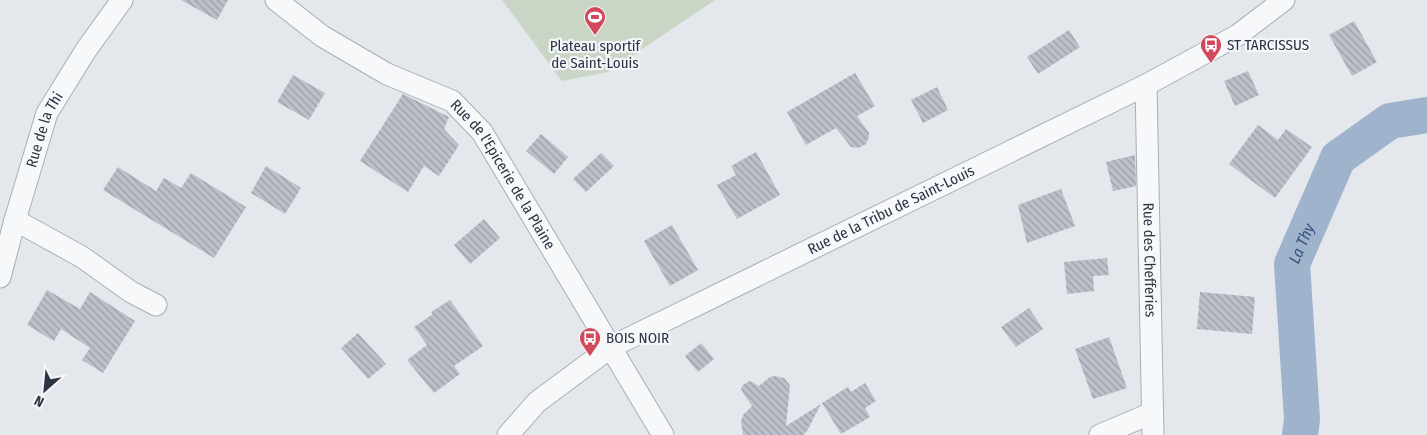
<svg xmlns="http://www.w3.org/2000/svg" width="1427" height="435" font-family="'Fira Sans Condensed',sans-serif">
<defs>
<pattern id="building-back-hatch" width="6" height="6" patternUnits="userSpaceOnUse" patternTransform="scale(1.25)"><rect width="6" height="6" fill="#bbc0ca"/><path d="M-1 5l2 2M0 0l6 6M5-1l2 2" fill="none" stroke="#989da6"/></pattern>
</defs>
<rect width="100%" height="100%" fill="#e4e7ec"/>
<path fill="#c9d6c5" d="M502,0H715L608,72L562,81Z"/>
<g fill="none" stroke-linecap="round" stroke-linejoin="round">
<path stroke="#9fb4cc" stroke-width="36" id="s1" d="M1300,435L1302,419L1292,264L1338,158L1390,121L1427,115"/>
</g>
<g fill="url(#building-back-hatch)">
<path d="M181,0H228L217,20Z"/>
<path d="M1354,21L1377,62L1352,76L1329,35Z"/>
<path d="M1069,30L1080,47L1038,74L1027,57Z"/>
<path d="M1248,71L1259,95L1235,106L1224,81Z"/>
<path d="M855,73L875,106L857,116L869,133V137L866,144L858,148L851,147L836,128L806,145L787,112Z"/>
<path d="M293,75L325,93L309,120L277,102Z"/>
<path d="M937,87L948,110L923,123L911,100Z"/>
<path d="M403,94L449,117L444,129L459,145L439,176L424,166L408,192L360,161Z"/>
<path d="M1258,125L1278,140L1286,129L1312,147L1275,198L1229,164Z"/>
<path d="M541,134L568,157L554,174L526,151Z"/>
<path d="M756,152L780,195L737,219L717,185L736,175L731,166Z"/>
<path d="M601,153L614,166L586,192L573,179Z"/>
<path d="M1135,155L1136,186L1113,191L1106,162Z"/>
<path d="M266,166L301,188L285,214L251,193Z"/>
<path d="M118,167L156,191L164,178L181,188L191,173L246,207L214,258L103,190Z"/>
<path d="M1061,189L1075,226L1027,243L1018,205Z"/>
<path d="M484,219L500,238L470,264L454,245Z"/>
<path d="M672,225L698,270L670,286L644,241Z"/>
<path d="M1107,258L1109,275L1093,276L1094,291L1067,294L1064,262Z"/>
<path d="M47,290L80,309L90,292L135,321L103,373L82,360L90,348L61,329L54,341L27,325Z"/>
<path d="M1200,292L1255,297L1252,334L1197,329Z"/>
<path d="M450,300L483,346L454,366L460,374L434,393L407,360L427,345L414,327L433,314L431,312Z"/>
<path d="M1029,308L1043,329L1016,347L1001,327Z"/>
<path d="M358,333L386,364L368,379L341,348Z"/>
<path d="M1109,337L1127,388L1093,399L1075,349Z"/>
<path d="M701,343L714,359L698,372L685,356Z"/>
<path d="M775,376L784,378L790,385L786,426L821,404L807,431L803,435H743L741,421L743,415L752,406L743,393L741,389L743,385L750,381L759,386L770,377Z"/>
<path d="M865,383L876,401L865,408L870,417L841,434L822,403L848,387L851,392Z"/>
</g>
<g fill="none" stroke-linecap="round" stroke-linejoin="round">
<g stroke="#a9aeb7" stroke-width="23">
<g id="minor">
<path id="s2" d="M276,0L322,36L387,74L452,101L482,132L663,435"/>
<path id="s3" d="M1146,85L1153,435"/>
<path d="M15,220L82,257L131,292L156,305"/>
<path id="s4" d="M0,277L15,220L47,113L86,50L122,0"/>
<path id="s5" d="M508,435L537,402L611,347L1146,85L1238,35L1284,0"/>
<path d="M1100,435L1152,413"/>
</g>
</g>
<use href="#minor" stroke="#f7f8fa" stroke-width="21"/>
</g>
<defs>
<g id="stadium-pin" transform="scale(1.125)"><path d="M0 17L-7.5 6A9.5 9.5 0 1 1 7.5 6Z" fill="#d1495b" stroke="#f4f6f9"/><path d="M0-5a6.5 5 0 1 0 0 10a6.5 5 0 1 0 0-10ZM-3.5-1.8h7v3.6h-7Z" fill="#fff"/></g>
<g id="bus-pin" transform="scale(1.125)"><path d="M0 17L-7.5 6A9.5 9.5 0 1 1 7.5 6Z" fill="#d1495b" stroke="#f4f6f9"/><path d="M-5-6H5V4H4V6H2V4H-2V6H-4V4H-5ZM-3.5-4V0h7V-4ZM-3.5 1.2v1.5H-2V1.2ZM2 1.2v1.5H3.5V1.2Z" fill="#fff"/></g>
</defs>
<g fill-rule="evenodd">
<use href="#stadium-pin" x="595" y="17"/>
<use href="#bus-pin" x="1211" y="45"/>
<use href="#bus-pin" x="590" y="338"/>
</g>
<g text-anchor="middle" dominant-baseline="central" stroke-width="4.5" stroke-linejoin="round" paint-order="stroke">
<g font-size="15" fill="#2b3445" stroke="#f4f6f9" text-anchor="start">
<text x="1227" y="45">ST TARCISSUS</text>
<text x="595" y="46" text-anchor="middle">Plateau sportif<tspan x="595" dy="17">de Saint-Louis</tspan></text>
<text x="606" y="338">BOIS NOIR</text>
</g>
<g font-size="15" fill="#2b3445" stroke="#f4f6f9">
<text stroke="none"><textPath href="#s4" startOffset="154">Rue de la Thi</textPath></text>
<text stroke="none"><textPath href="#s2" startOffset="294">Rue de l'Epicerie de la Plaine</textPath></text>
<text stroke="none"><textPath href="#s5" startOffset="448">Rue de la Tribu de Saint-Louis</textPath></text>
<text stroke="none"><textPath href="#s3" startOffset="175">Rue des Chefferies</textPath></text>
</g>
<g font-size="16" font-style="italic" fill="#34527a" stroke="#f4f6f9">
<text stroke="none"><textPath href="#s1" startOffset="194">La Thy</textPath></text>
</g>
</g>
<g transform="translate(45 390) rotate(207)" stroke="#f4f6f9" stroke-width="4" paint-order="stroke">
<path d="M0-4L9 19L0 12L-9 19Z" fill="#2b3445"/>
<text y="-8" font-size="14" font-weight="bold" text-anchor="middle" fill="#2b3445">N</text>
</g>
</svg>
